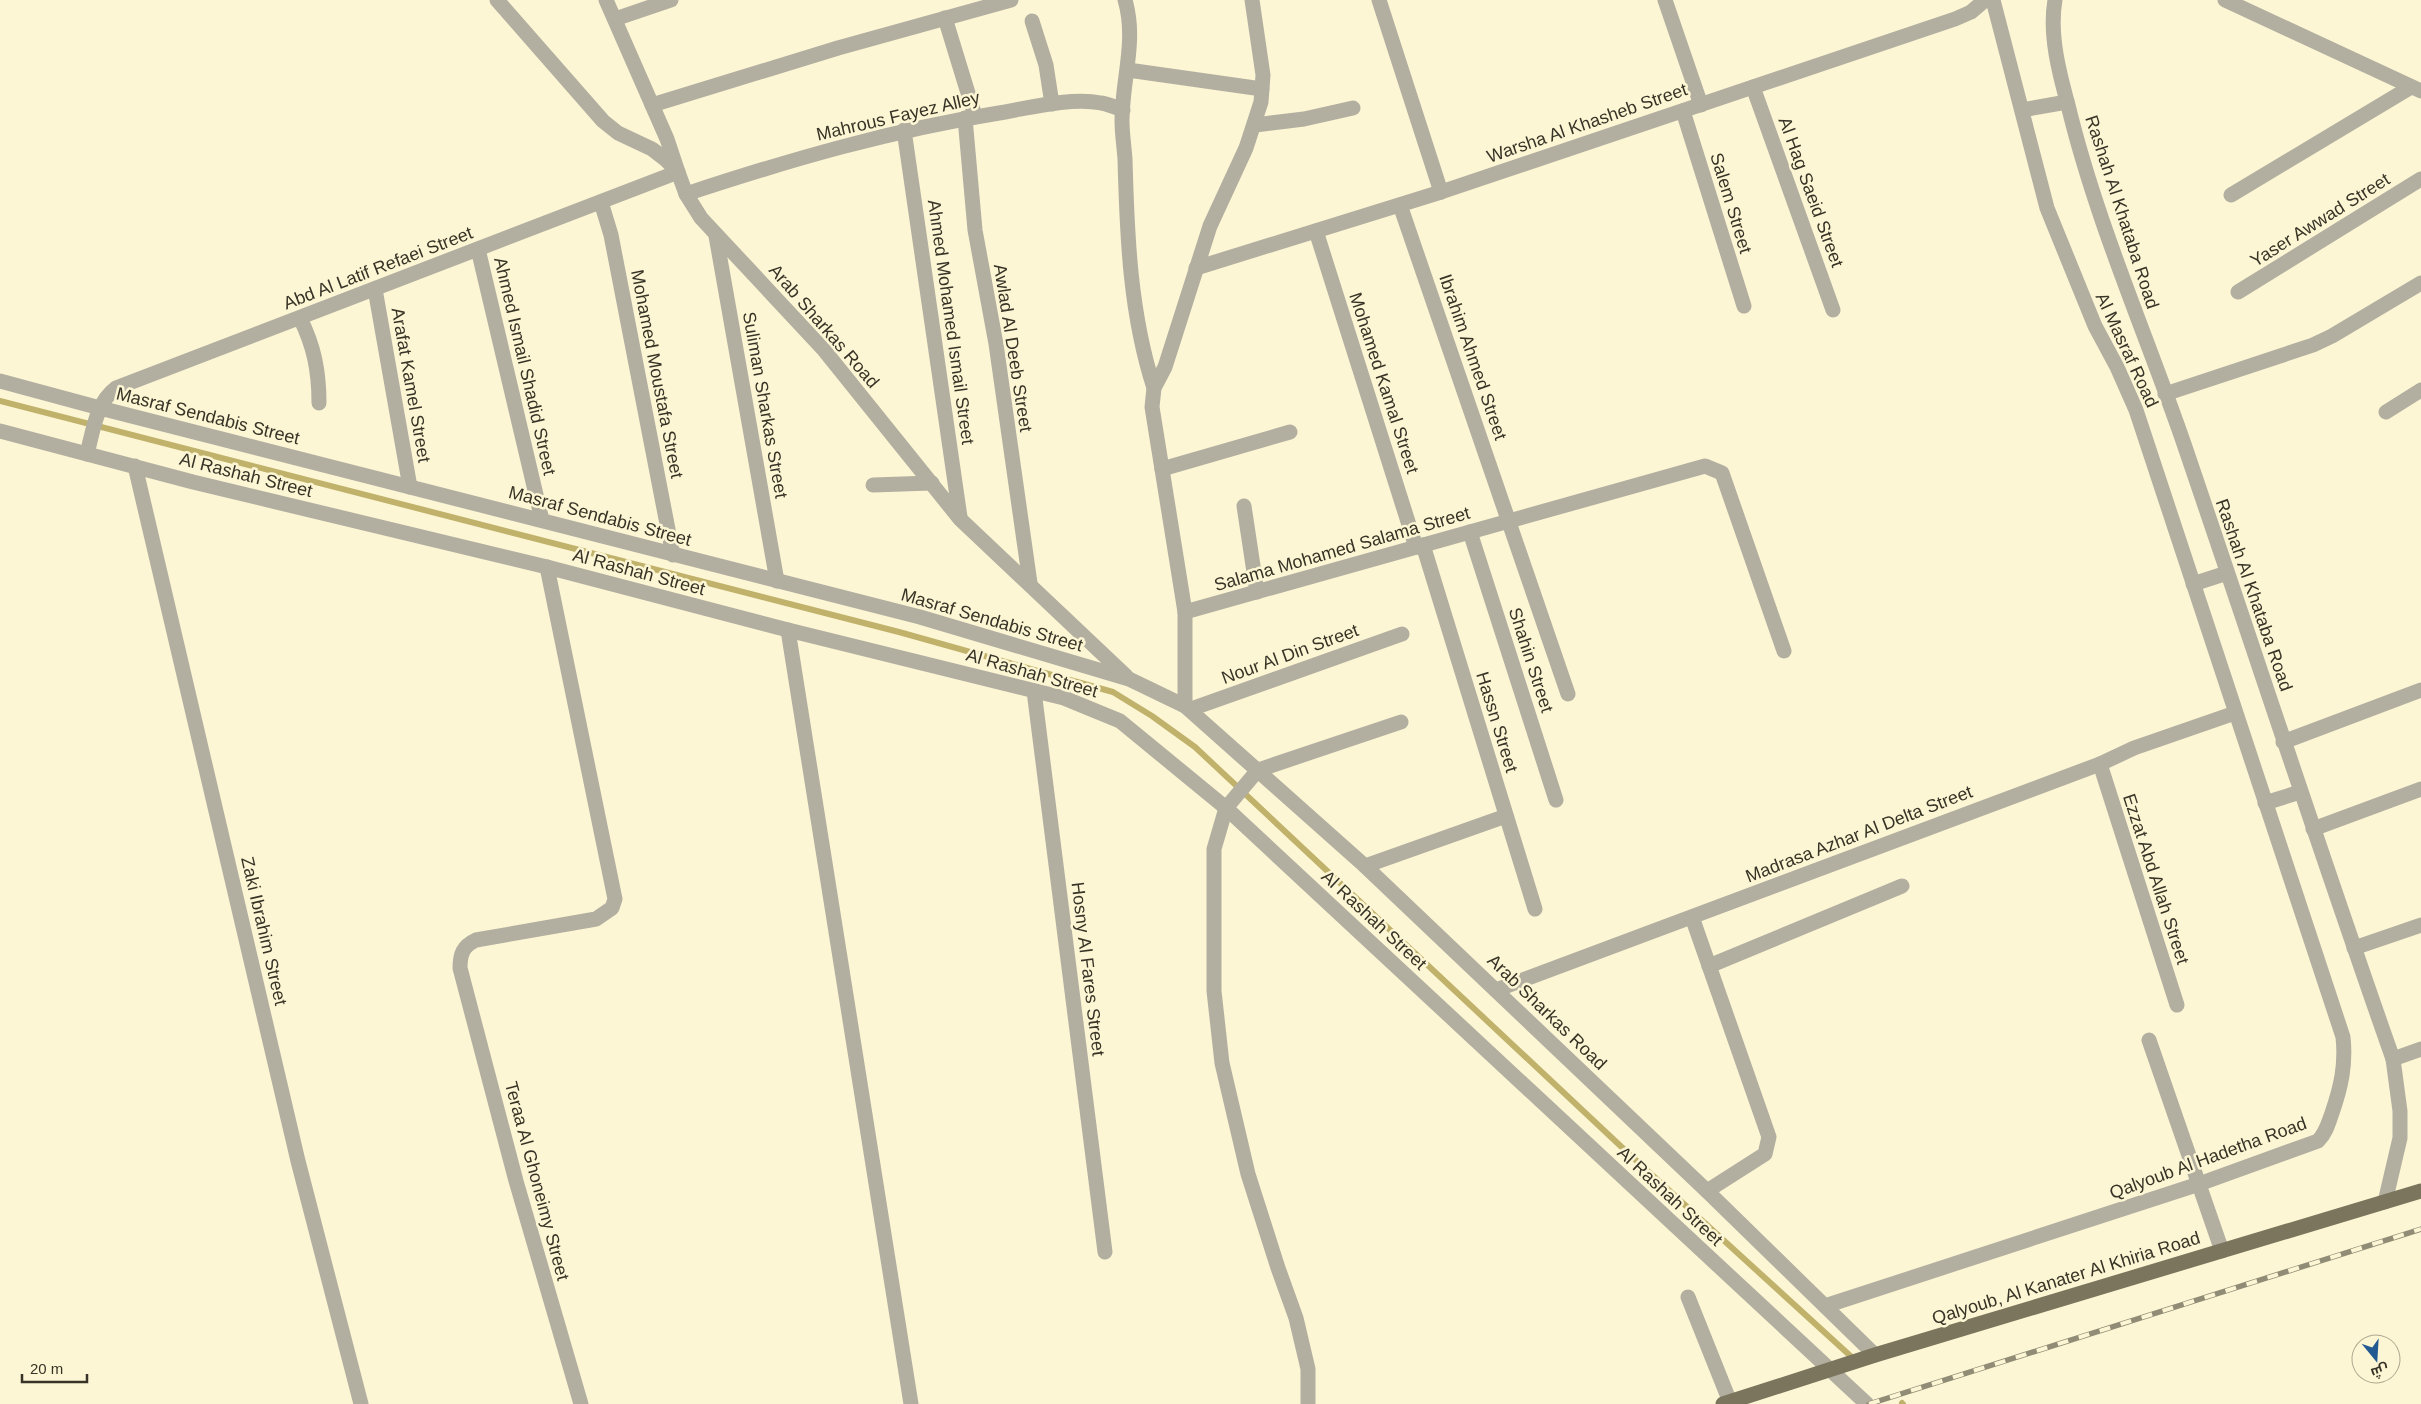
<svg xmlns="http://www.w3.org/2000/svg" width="2421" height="1404" font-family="Arial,Cairo,sans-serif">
<rect width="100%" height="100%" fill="#fdf6d4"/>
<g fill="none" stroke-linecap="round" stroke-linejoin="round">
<g stroke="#c0b16b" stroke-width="6">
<path d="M0,401L899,632L1113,692L1152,716L1195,747L1628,1153L1856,1361"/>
<path d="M1902,1403L1903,1404"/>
</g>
<g stroke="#b2afa1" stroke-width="15">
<path d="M497,0L603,121L618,133L652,149L665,159L678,172L686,194L701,218L824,350L960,519L1126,676"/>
<path d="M1125,0C1137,41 1122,79 1122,121C1122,133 1124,146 1125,159C1127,236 1130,314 1154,388"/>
<path d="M1379,0L1441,192"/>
<path d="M1665,0L1701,105"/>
<path d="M2055,0C2049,34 2059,72 2068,105C2096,221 2145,331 2184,444C2254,649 2321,855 2393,1059L2400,1111V1138L2385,1202"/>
<path d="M2225,0L2421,91"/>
<path d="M945,18L975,116"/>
<path d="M615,19L671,0"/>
<path d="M1032,21L1046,65L1052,104"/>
<path d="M1128,70L1262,89"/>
<path d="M1753,87L1833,310"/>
<path d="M652,105L838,48L1011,0"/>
<path d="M2022,110L2067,102"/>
<path d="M1683,111L1744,306"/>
<path d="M965,118L975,230L996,344L1030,583"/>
<path d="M1255,125L1304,119L1353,108"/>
<path d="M904,130L960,517"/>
<path d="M686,194C789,160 892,130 999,113C1029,108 1071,97 1101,103C1108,104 1115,107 1123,110"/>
<path d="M2231,195L2411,87"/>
<path d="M601,202L611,235L673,555"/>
<path d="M1400,205L1568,694"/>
<path d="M1316,231L1416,547"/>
<path d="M716,236L777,581"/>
<path d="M478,249L542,520"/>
<path d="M1196,268L1441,192L1955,19L1971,12L1985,0"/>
<path d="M375,289L410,487"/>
<path d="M2238,292L2421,179"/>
<path d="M300,318C314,346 319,371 319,403"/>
<path d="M0,381L100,408L920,617L1129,679L1185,706L1365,866L1707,1191L1875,1355"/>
<path d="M2165,394L2313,345L2332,336L2421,283"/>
<path d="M2386,412L2421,390"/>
<path d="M0,431L193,482L547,567L788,630L1064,698L1120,721L1226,808L1867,1404"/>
<path d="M87,454C93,431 96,403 116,388L678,172L667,139L606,0"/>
<path d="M135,466L298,1161L361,1404"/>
<path d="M1162,469L1290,432"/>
<path d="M873,485L932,483"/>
<path d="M1244,506L1257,592"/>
<path d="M1470,532L1556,800"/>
<path d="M1423,545L1535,909"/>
<path d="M547,567L615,899L612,908L596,919L476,940C463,946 460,954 460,968L516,1181L581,1404"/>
<path d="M2193,584L2227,573"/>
<path d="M1185,612L1705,466L1722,473L1784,651"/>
<path d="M788,630L911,1404"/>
<path d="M1034,691L1105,1252"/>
<path d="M1185,706V612L1152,407L1154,388L1165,367L1210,226L1246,148L1261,102L1263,75L1252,0"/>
<path d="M1191,709L1402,634"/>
<path d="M2283,742L2421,690"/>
<path d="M2100,764L2177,1005"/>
<path d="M2265,803L2300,792"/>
<path d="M2313,829L2421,789"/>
<path d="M1365,866L1506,816"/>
<path d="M1692,917L1769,1137L1765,1154L1707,1191"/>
<path d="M2354,948L2421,925"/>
<path d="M1709,966L1902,886"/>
<path d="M1496,990L2100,764L2134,748L2235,713"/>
<path d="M2149,1040L2222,1251"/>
<path d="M2393,1059L2421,1049"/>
<path d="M1688,1297L1730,1402"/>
<path d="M1825,1306L2199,1184L2318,1141C2326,1133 2328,1124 2332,1113C2341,1087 2346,1065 2343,1037L2136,410L2117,367L2095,326L2047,208L1993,0"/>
<path d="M1308,1404V1369L1296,1318L1278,1268L1248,1174L1222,1063L1214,991V849L1226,808L1258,770L1401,722"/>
</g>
<path stroke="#7a755c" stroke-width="15" d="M1723,1404L1875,1355L2421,1191"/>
<g stroke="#918c76" stroke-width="5.5">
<path id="rail" d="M1869,1404L2421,1229"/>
</g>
<use href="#rail" stroke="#fdf6d4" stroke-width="4" stroke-dasharray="11" stroke-linecap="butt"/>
</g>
<g text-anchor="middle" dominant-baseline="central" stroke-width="5" stroke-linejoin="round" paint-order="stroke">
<g font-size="18" fill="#373427" stroke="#fdf6d4">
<text transform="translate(898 116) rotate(-13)">Mahrous Fayez Alley</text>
<text transform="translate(1587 123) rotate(-19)">Warsha Al Khasheb Street</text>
<text transform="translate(1811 192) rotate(70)">Al Hag Saeid Street</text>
<text transform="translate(1731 203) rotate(73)">Salem Street</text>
<text transform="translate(2122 212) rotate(72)">Rashah Al Khataba Road</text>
<text transform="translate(2320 220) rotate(-32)">Yaser Awwad Street</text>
<text transform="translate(378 268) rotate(-21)">Abd Al Latif Refaei Street</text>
<text transform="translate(951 322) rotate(82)">Ahmed Mohamed Ismail Street</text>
<text transform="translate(824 326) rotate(49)">Arab Sharkas Road</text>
<text transform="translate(1013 348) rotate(81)">Awlad Al Deeb Street</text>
<text transform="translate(2127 350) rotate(65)">Al Masraf Road</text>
<text transform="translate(1473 357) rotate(71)">Ibrahim Ahmed Street</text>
<text transform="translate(525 366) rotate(77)">Ahmed Ismail Shadid Street</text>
<text transform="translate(657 374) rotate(79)">Mohamed Moustafa Street</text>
<text transform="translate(1384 383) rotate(72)">Mohamed Kamal Street</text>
<text transform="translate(411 385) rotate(80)">Arafat Kamel Street</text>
<text transform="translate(765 405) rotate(80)">Suliman Sharkas Street</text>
<text transform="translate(208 416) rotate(14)">Masraf Sendabis Street</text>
<text transform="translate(246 475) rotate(14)">Al Rashah Street</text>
<text transform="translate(600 516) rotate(15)">Masraf Sendabis Street</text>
<text transform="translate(1342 549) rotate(-16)">Salama Mohamed Salama Street</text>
<text transform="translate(639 572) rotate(15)">Al Rashah Street</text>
<text transform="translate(2254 595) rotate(71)">Rashah Al Khataba Road</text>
<text transform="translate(992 620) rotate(16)">Masraf Sendabis Street</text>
<text transform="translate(1290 654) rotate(-20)">Nour Al Din Street</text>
<text transform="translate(1531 660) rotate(72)">Shahin Street</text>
<text transform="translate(1032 673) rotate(16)">Al Rashah Street</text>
<text transform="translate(1497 722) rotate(73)">Hassn Street</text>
<text transform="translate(1859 834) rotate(-21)">Madrasa Azhar Al Delta Street</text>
<text transform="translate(2156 879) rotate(72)">Ezzat Abd Allah Street</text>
<text transform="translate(1374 920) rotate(43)">Al Rashah Street</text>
<text transform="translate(264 931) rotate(77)">Zaki Ibrahim Street</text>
<text transform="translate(1088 969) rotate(83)">Hosny Al Fares Street</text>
<text transform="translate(1547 1012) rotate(44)">Arab Sharkas Road</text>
<text transform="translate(2208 1158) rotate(-20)">Qalyoub Al Hadetha Road</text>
<text transform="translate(537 1181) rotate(75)">Teraa Al Ghoneimy Street</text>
<text transform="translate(1670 1196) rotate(43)">Al Rashah Street</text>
<text transform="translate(2066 1278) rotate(-17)">Qalyoub, Al Kanater Al Khiria Road</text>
</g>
</g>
<g transform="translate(2376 1359) rotate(162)"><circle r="24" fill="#fdf6d4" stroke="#aea88f"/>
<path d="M0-4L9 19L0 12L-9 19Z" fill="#245a92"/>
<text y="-8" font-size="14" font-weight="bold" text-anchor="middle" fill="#373427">ش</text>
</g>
<path d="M22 1374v8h65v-8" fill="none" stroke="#373427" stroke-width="2.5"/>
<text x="30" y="1374" font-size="15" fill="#373427" stroke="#fdf6d4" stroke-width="4" paint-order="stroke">20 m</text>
</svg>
